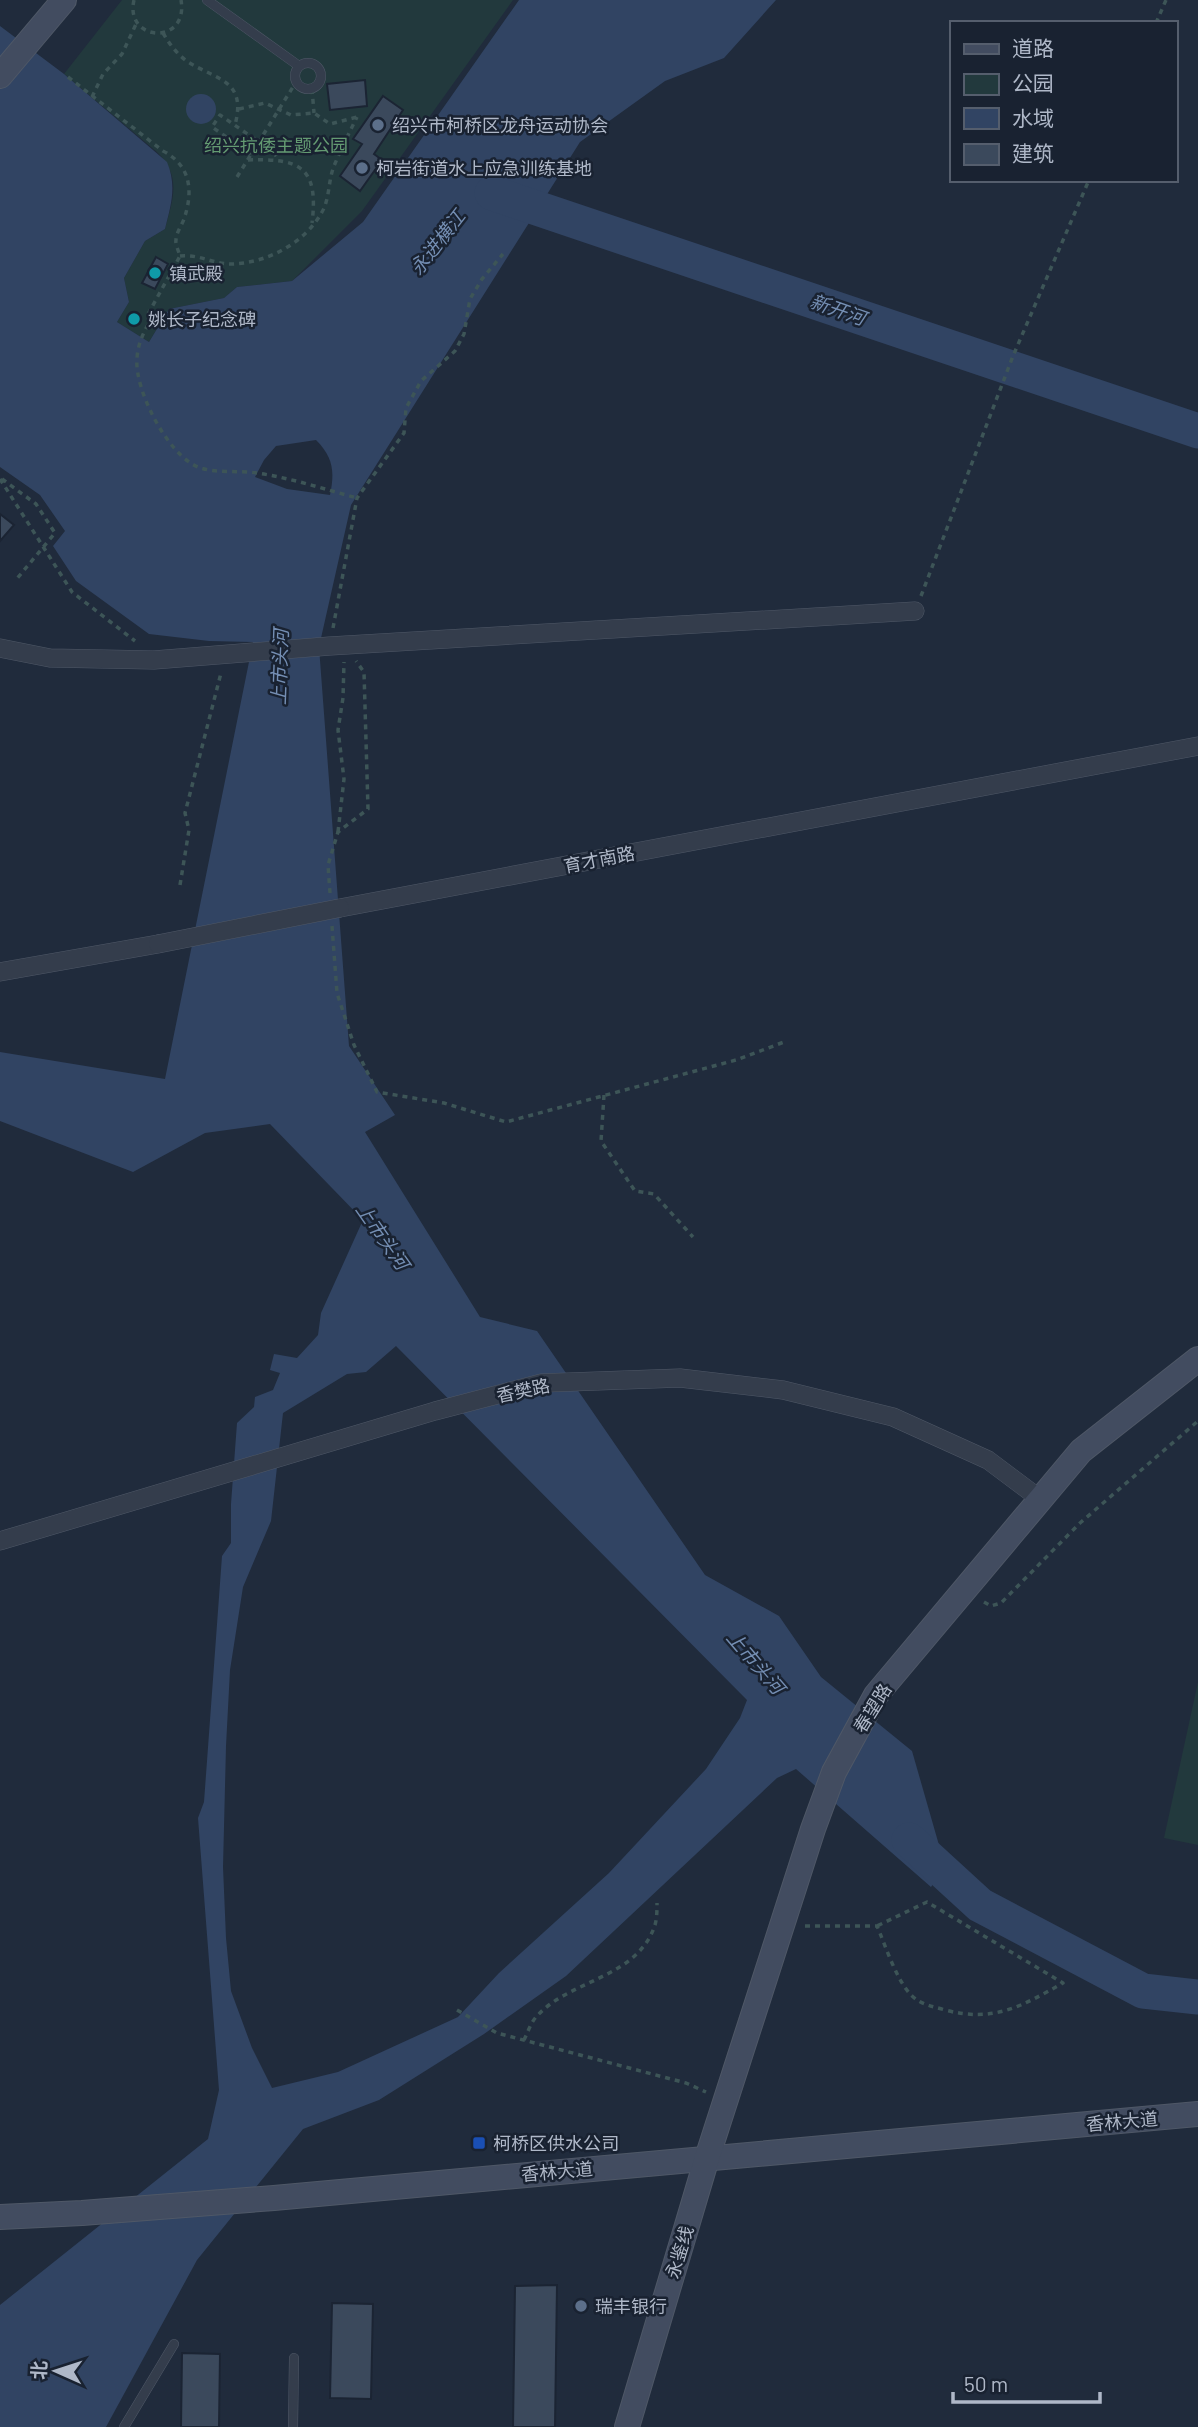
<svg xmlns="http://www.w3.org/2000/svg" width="1198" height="2427" font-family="Barlow,'Noto Sans SC',sans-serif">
<rect width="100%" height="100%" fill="#202b3c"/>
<g fill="#22393d">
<path d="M122,0H513L362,211L292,281L237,287L224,298L169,309L149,342L117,322L129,302L124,278L145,241L165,229C173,198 182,177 157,152L64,74Z"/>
<path d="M1198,1682V1845L1164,1838Z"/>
</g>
<g fill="#314463" fill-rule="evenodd">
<path d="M519,0H776L724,58L665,81L580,142L351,505L319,647L349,1046L395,1115L365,1132L480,1317L537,1331L705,1575L779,1616L821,1677L912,1751L945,1866L931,1887L796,1769L777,1778L566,1976L484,2034L379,2100L303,2129L197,2260L106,2427H0V2305L208,2139L219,2090L198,1818L204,1802L222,1556L231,1543V1504L237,1423L254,1407L255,1397L273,1390L280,1373L270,1370L274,1354L297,1358L318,1335L321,1313L363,1220L270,1124L205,1133L133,1172L0,1121V1052L165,1079L253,642L209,641L149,634L76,581L53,546L65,531L40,495L0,467V26L64,74L167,162C177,186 171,205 165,229L145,241L124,278L129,302L117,322L149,342L169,309L224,298L237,287L292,281L363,222ZM316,440C333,457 335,471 330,495L287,489L255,477L264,460L276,446ZM396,1346L747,1700L740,1718L706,1769L609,1873L499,1973L458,2017L338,2072L272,2088L252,2048L231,1991L226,1938L223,1867L226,1746L230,1670L243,1587L271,1521L283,1413L347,1374L366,1372Z"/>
<circle cx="201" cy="109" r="15"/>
</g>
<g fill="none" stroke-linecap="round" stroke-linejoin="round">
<g stroke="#314463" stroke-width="35">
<path d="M492,193L1198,431"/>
<path d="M909,1840L980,1905L1143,1991L1198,1997"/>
</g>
</g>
<g fill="#3b495c" stroke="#1b2433" stroke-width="2">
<path d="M365,80L367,106L330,110L327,84Z"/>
<path d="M383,96L403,110L374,154L382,160L360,191L340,176L362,144L353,139Z"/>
<path d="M156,257L168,264L155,289L142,283Z"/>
<path d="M0,514L14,525L0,541Z"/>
<path d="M557,2285L555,2427H513L515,2286Z"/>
<path d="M332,2303L373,2304L371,2399L330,2398Z"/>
<path d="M182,2353L220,2354L219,2427H181Z"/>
</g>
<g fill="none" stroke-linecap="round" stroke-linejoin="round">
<g stroke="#4f5867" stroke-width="10">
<g id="lane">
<path d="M207,0L299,66"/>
<circle cx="308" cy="76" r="13"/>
<path d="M124,2427L174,2344"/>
<path d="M293,2427L294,2358"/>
</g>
</g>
<g stroke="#4f5867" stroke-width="19">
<g id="street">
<path d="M0,648L50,658L154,660L330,646L915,611"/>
<path d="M340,908L1198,746"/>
<path d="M0,972L158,944"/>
<path d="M0,1541L435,1411L542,1383L680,1378L783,1390L893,1417L988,1460L1040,1499"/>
</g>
</g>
<g stroke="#4f5867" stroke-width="26">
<g id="secondary">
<path d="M0,76L64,0"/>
<path d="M0,2217L82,2213L274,2198L1198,2114"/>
<path d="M627,2427L707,2158L813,1829L834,1772L876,1695L1081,1451L1198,1359"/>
</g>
</g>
<g stroke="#3d5557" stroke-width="3.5" stroke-dasharray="5 5" stroke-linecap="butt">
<path d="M134,0C124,42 189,46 181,0"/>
<path d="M1156,23L1166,0"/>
<path d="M163,33C170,45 177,54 188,62C217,80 247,80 235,125"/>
<path d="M68,77L163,151C190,165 194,190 184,219C182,225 176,233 176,240C175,244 179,252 180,256L147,316L152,318C144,331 138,343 137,358C134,390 168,455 198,467C216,474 238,470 257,473C291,478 324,489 357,498"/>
<path d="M312,89L314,113"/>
<path d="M92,97L103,74L122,54L137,22"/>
<path d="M239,109L265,103L291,115L314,113L330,124L357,117"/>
<path d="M263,135L278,159"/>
<path d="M251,154L212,127L220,115L259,142"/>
<path d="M248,160C300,158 319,167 312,223"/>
<path d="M237,177L296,82"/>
<path d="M180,256C200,254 212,264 232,264C267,263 305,243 322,212C330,198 328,181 334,166C341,149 349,133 357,117"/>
<path d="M0,479L72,592L135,641"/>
<path d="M2,479L36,504L55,533L15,581"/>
<path d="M921,596L1013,356L1089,180"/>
<path d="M333,628L357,498L404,433L406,408L421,381L455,351L464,334L470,299L482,279L503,254"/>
<path d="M338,832L344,779L338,730L343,698L344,662"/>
<path d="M180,885L189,830L185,813L221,673"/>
<path d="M330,893L328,865L338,832L368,809L364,672L356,661"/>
<path d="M332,926L337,993L354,1045L377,1092L444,1103L506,1122L736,1060L784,1042"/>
<path d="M604,1095L601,1141L635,1191L654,1194L693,1237"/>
<path d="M984,1602L991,1606L1001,1603L1080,1523L1198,1421"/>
<path d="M805,1926H877C886,1947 896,1979 911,1995C921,2005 932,2006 945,2010C994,2023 1022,2006 1063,1983L927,1902L877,1926"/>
<path d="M457,2010L497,2033L686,2083L706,2092"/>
<path d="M524,2040C528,2032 531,2022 537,2016C570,1979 637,1979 655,1925C657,1918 657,1910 657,1903"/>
</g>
<use href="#lane" stroke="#343d4c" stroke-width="9"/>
<use href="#street" stroke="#343d4c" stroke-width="18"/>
<use href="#secondary" stroke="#424c60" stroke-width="24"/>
<g stroke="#4f5867" stroke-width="19" stroke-linecap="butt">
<path id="street-bridge" d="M158,944L340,908"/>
</g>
<use href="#street-bridge" stroke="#343d4c" stroke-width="18"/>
</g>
<g fill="#5c6f8a" stroke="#192231" stroke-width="2.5">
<circle cx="378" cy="125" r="7"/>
<circle cx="362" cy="168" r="7"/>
<circle cx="581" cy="2306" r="7"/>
</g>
<g fill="#0f9aa8" stroke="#192231" stroke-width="2.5">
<circle cx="155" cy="273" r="7"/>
<circle cx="134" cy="319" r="7"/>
</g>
<rect fill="#1a4fb4" stroke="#192231" stroke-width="2.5" x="472" y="2136" width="14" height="14" rx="3.5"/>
<g text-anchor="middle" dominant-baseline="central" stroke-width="5" stroke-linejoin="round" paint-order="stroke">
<g font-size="18" fill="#afb8c8" stroke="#192231" text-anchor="start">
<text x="392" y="125">绍兴市柯桥区龙舟运动协会</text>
<text x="376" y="168">柯岩街道水上应急训练基地</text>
<text x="169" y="273">镇武殿</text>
<text x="148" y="319">姚长子纪念碑</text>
<text x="493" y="2143">柯桥区供水公司</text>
<text x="595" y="2306">瑞丰银行</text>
</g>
<g font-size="18" fill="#649b72" stroke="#192231">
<text x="276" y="145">绍兴抗倭主题公园</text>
</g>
<g font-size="18" fill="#afb8c8" stroke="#192231">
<text transform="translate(599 859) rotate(-11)">育才南路</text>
<text transform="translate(523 1390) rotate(-12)">香樊路</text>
<text transform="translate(872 1708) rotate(-58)">春望路</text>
<text transform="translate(1122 2121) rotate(-5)">香林大道</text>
<text transform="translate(557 2171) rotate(-5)">香林大道</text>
<text transform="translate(679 2252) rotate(-73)">永鉴线</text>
</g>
<g font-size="19" font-style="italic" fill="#748eb3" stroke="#192231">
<text transform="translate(437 242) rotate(-52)">永进横江</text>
<text transform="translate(838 309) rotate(19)">新开河</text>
<text transform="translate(279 667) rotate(-88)">上市头河</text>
<text transform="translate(383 1236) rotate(55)">上市头河</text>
<text transform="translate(756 1662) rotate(49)">上市头河</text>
</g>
</g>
<rect x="950" y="21" width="228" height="161" fill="#192231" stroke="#555e6d" stroke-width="2"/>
<rect x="964" y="44" width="35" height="10" fill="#424c60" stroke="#555e6d" stroke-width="2"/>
<text x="1012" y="56" font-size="21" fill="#afb8c8">道路</text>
<rect x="964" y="74" width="35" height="21" fill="#22393d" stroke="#555e6d" stroke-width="2"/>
<text x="1012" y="91" font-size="21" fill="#afb8c8">公园</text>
<rect x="964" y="108" width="35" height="21" fill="#314463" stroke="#555e6d" stroke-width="2"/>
<text x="1012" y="126" font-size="21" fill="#afb8c8">水域</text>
<rect x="964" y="144" width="35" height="21" fill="#3b495c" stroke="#555e6d" stroke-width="2"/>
<text x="1012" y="161" font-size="21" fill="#afb8c8">建筑</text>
<g transform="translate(56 2371) rotate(273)" stroke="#192231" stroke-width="5" paint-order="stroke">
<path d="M0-5L12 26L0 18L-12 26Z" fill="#afb8c8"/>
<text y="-10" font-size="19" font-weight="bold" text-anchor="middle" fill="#afb8c8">北</text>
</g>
<path d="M953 2392v10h147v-10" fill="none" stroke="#afb8c8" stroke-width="3.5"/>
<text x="964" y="2392" font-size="21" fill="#afb8c8" stroke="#192231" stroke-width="5" paint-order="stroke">50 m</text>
</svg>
